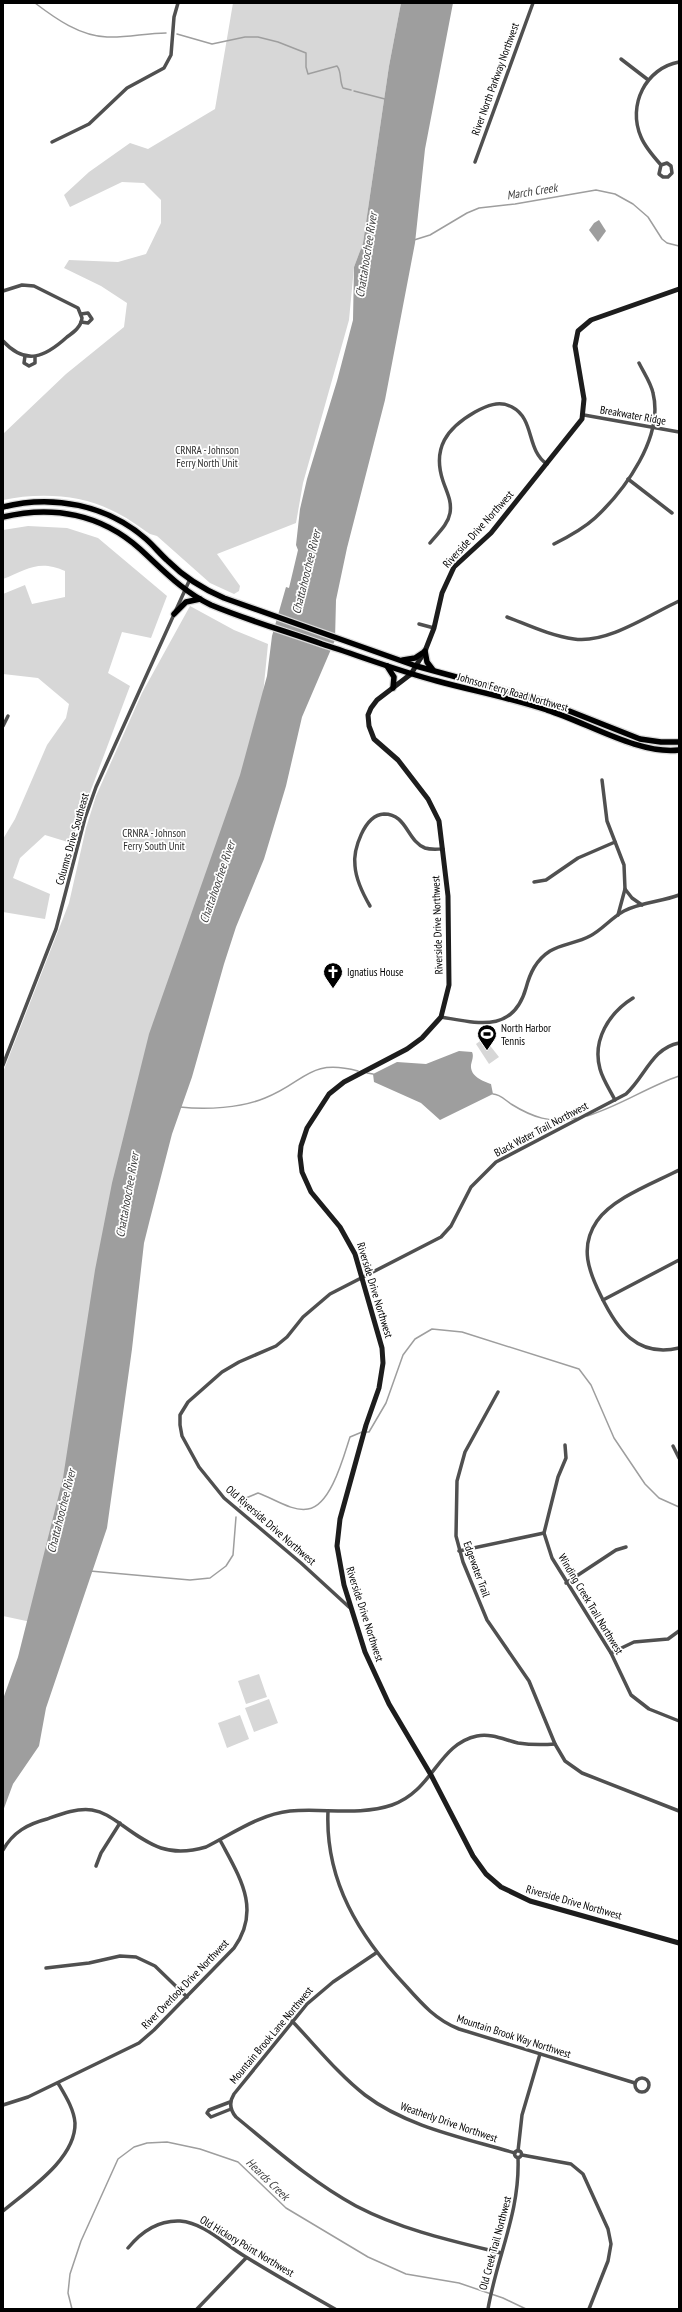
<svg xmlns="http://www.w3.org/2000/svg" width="682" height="2312" font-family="'PT Sans Narrow',sans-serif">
<rect width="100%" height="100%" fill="#fff"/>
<g fill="#d7d7d7">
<path d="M233,3H401L389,66L363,243L354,267L349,320L303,483L296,523L217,554L240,586L239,591L234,594L210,583L157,536L150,534C138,526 125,516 111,510C79,494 37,493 3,500V434L66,374L124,327L127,303L101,286L64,268L69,260L118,262L146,254L161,223V200L144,183L122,182L70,207L64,195L89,172L130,143L148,149L215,109Z"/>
<path d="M28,526L67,528L98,538L167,596L151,638L122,632L108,673L130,686L71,843L45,835L20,858L13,878L50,894L45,919L3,912V839L15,819L47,745L66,718L69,704L38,678L3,674V594L25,585L32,604L65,597V571C38,559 27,570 3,579V530Z"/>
<path d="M190,606L234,630L268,644L261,715L91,1360L31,1622L3,1616V1072L69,903L86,828L96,796L142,693Z"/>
<path d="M484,1038L499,1057L489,1064L476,1044Z"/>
<path d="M259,1674L267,1697L246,1704L238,1681Z"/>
<path d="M269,1699L278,1723L254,1732L245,1708Z"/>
<path d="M240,1715L249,1739L227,1748L218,1723Z"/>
</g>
<g fill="#9e9e9e">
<path d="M401,3H453L425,149L415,243L385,400L347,548L336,600L335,640L302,717L286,786L264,859L236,927L224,964L192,1077L172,1134L150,1219L144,1243L132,1349L107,1528L46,1708L39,1746L13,1784L3,1811V1699L18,1657L63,1478L95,1270L112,1183L149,1034L240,775L267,676L272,636L286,587L289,588L298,550L296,545L300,509L307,479L337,381L353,320L354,267L363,243L389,66Z"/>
<path d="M599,220L606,231L598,242L589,230L594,223Z"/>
<path d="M459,1051L472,1052C474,1056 472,1060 471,1065C470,1076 482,1081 491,1084L493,1094L440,1120L421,1103L374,1082L373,1074L397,1062L426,1064Z"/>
</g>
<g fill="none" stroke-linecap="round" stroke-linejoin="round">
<g stroke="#9e9e9e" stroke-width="1.5">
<path d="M35,3C56,19 80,36 107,37C127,38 146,33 166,33"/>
<path d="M177,34L212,44L245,37H258L278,42L306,53V67L308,74L337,66C342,72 339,80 343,88L351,90"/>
<path d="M354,91L385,99"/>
<path d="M414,240L430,235L467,213L479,208L515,204L596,190L615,194L633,204L648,217L662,239L667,243L679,246"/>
<path d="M367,1073L373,1074"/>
<path d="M493,1094C500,1094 505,1100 511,1104C532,1117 551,1124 576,1118"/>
<path d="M180,1107C206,1110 241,1108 265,1098C306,1082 308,1058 358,1071"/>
<path d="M587,1116C620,1106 647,1087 679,1076"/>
<path d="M366,1432H369L386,1403L403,1355L415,1339L432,1329L462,1332L579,1369L591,1385L614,1438L645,1484L659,1498L679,1507"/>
<path d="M240,1507L246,1498L258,1493C273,1498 292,1512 308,1509C331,1506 344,1455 350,1437L362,1432"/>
<path d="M90,1571L190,1580L210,1578L226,1566L233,1555L236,1517"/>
<path d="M72,2309L68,2293L70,2274L81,2241L118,2159L134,2147L147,2143L167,2142L200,2149L238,2162L286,2208L368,2257L406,2274L459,2283L503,2298L526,2309"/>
</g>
<g stroke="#dbdbdb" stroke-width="8">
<g id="primary">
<path d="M3,507C53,494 107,505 146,539C154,546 160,554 168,561C184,577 203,589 224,598L416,666L544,701L640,739L661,742H679"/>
<path d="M3,517C53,505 101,514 140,549C162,569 183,592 211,605C247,620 285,631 322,644C360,656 398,671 437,681C474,691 511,698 547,710C586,722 639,755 679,750"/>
<path d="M174,614L186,602L200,599"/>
<path d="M425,651L427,662L433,670"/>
<path d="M403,660L415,658L424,652"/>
<path d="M387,666L394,677L393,688"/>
</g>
</g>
<g stroke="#505050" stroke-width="3.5">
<path d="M621,59L647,79"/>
<path d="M52,142L89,124L127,88L164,68L171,55L174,17L178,3"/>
<path d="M475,162L533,3"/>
<path d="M661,165L667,163L671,166L672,173L668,177H663L659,174L661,165C653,156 645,147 641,137C627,105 646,68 679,62"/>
<path d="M3,291L22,285L34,286L78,308L82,318C81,327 74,332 67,337C45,357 26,366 3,341"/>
<path d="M81,322L88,323L92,319L88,313L81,314"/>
<path d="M25,356L24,363L29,366L35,363V357"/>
<path d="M584,415L679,432"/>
<path d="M628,479L672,513"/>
<path d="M430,543C437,534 448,525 450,513C452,501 447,493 443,481C432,448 447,428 475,412C486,406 499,400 512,407C535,419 526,450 547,464"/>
<path d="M554,544C568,537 583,529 595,518C625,490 664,437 653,393C651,383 644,373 639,363"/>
<path d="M507,617C528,625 551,636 574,639C607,644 649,615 679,601"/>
<path d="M419,624L434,628"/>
<path d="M3,726L8,716"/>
<path d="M602,780L607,821L624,865L625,889L632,898L642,905"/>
<path d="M534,882L546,880L578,858L615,842"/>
<path d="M370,906C363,894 356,880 355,866C353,850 364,815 384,814C407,814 407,841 425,848C431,850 437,849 443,849"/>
<path d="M618,915L625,889"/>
<path d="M441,1017C477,1023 513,1034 526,988C530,973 536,960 550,951C562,944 577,943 590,936C602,930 611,918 624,911C641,902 661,902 679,895"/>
<path d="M3,1065L56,929L85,818L96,787L190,579"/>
<path d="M615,1100C610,1090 603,1080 600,1069C592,1040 609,1013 633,998"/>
<path d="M679,1170C654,1183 613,1198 597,1221C579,1247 589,1272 601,1296C617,1329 637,1358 679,1348"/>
<path d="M603,1300L679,1260"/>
<path d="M498,1392L465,1452L457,1481L456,1536L463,1562L487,1620L529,1681L555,1744L565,1761L582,1773L679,1811"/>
<path d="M565,1445L566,1458L558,1477L544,1533L552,1558L611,1653L631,1695L649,1709L679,1721"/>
<path d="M673,1446L679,1458"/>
<path d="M459,1551L544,1533"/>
<path d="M566,1583L616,1550L626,1547"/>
<path d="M349,1607L301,1563L224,1498L199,1467L182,1436L180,1425V1415L188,1402L222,1372L239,1362L276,1346L287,1337L303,1317L330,1294L441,1237L451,1226L471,1187L496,1162L626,1094C645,1077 652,1048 679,1043"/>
<path d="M611,1653L634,1642L668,1639L679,1631"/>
<path d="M328,1811C325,1881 359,1936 406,1986C422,2004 436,2020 459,2029L635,2083"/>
<path d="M3,1850C13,1832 28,1824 47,1819C61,1814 76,1808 92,1810C104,1812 112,1818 122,1825C151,1846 169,1858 206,1847C232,1834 260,1814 290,1811C323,1808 360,1816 392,1805C433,1791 438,1744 477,1736C491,1733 505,1740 518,1743C531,1745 542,1745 555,1744"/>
<path d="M96,1866L101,1853L120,1823"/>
<path d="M376,1953L333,1982L307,2004L234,2094C229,2102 230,2110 236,2117C275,2149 312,2182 356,2206C402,2230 452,2241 501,2253"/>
<path d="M46,1968L89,1963L120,1956L136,1957L155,1966L187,1997"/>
<path d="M292,2021C316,2046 338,2074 365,2095C407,2127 465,2138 515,2153"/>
<circle cx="642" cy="2085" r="7"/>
<path d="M230,2102L209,2110L207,2113L211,2117L231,2109"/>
<path d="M3,2105L28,2097L139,2043L154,2030L234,1948C262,1909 239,1876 220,1840"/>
<circle cx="518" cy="2154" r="3.5"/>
<path d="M518,2151L522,2115L540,2054"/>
<path d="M522,2155L571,2164L583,2174L608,2229L611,2244L608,2261L589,2309"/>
<path d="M3,2211C28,2190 76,2159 75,2123C74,2109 65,2095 58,2083"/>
<path d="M128,2248C141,2232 158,2220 180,2221C205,2223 225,2245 246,2257C275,2275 305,2292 335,2309"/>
<path d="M197,2309L246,2258"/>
<path d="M488,2309C497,2256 520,2213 518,2158"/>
</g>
<path stroke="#1d1d1d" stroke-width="5" d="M679,289L591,320L578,331L575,346L584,399L582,419L491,533L454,567L442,593L434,628L425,651L411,674L377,700L371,708L368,715L369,726L374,739L398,760L428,799L439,821L448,896L449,985L441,1017L422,1038L407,1049L344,1082L329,1094L307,1128L301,1146L300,1156L302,1172L311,1192L340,1227L355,1254L382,1348L383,1363L379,1388L366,1425L340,1519L337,1546L344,1585L365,1652L389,1704L431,1775L473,1856L486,1874L501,1887L530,1901L679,1943"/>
<use href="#primary" stroke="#000" stroke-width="5.5"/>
</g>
<defs>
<g id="church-pin" transform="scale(1)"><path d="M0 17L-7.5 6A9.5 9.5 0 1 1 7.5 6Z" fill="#000" stroke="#fff"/><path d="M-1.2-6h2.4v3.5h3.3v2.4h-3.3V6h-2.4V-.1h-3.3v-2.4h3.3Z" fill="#fff"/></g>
<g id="stadium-pin" transform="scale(1)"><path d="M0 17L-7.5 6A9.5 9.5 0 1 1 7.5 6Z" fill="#000" stroke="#fff"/><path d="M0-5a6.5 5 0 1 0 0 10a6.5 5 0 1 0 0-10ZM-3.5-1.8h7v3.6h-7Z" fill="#fff"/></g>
</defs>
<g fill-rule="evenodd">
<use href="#church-pin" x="333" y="972"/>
<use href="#stadium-pin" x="487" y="1034"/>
</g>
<g text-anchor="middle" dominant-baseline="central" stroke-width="3.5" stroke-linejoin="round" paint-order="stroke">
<g font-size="11" fill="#000" stroke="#fff">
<text transform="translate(495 79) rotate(-70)">River North Parkway Northwest</text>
<text transform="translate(633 415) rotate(10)">Breakwater Ridge</text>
<text transform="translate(478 529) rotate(-48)">Riverside Drive Northwest</text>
<text transform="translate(513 692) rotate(16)">Johnson Ferry Road Northwest</text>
<text transform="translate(72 839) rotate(-74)">Columns Drive Southeast</text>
<text transform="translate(437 925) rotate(-92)">Riverside Drive Northwest</text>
<text transform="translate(541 1129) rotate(-28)">Black Water Trail Northwest</text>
<text transform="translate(375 1290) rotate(73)">Riverside Drive Northwest</text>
<text transform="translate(271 1525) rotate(41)">Old Riverside Drive Northwest</text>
<text transform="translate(477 1569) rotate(70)">Edgewater Trail</text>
<text transform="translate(591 1604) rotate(59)">Winding Creek Trail Northwest</text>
<text transform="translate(365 1614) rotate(72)">Riverside Drive Northwest</text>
<text transform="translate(574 1902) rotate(16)">Riverside Drive Northwest</text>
<text transform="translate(185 1984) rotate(-46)">River Overlook Drive Northwest</text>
<text transform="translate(271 2035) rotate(-50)">Mountain Brook Lane Northwest</text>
<text transform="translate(514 2036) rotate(18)">Mountain Brook Way Northwest</text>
<text transform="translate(449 2122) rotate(19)">Weatherly Drive Northwest</text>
<text transform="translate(495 2243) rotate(-75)">Old Creek Trail Northwest</text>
<text transform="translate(247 2246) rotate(31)">Old Hickory Point Northwest</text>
</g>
<g font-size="11" fill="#2e2e2e" stroke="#fff">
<text x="207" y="450">CRNRA - Johnson<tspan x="207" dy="13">Ferry North Unit</tspan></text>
<text x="154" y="833">CRNRA - Johnson<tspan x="154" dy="13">Ferry South Unit</tspan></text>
</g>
<g font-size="11" fill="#000" stroke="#fff" text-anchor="start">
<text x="347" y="972">Ignatius House</text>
<text x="501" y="1028">North Harbor<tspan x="501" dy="13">Tennis</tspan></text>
</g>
<g font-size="12" font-style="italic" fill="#3f3f3f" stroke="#fff">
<text transform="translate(532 191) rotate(-9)">March Creek</text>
<text transform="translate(366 255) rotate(-81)">Chattahoochee River</text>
<text transform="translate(306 572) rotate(-76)">Chattahoochee River</text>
<text transform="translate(217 882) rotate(-71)">Chattahoochee River</text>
<text transform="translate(127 1195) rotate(-80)">Chattahoochee River</text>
<text transform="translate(61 1511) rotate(-76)">Chattahoochee River</text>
<text transform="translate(268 2179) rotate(44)">Heards Creek</text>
</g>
</g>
<rect width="682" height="2312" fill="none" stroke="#000000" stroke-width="8"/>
</svg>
